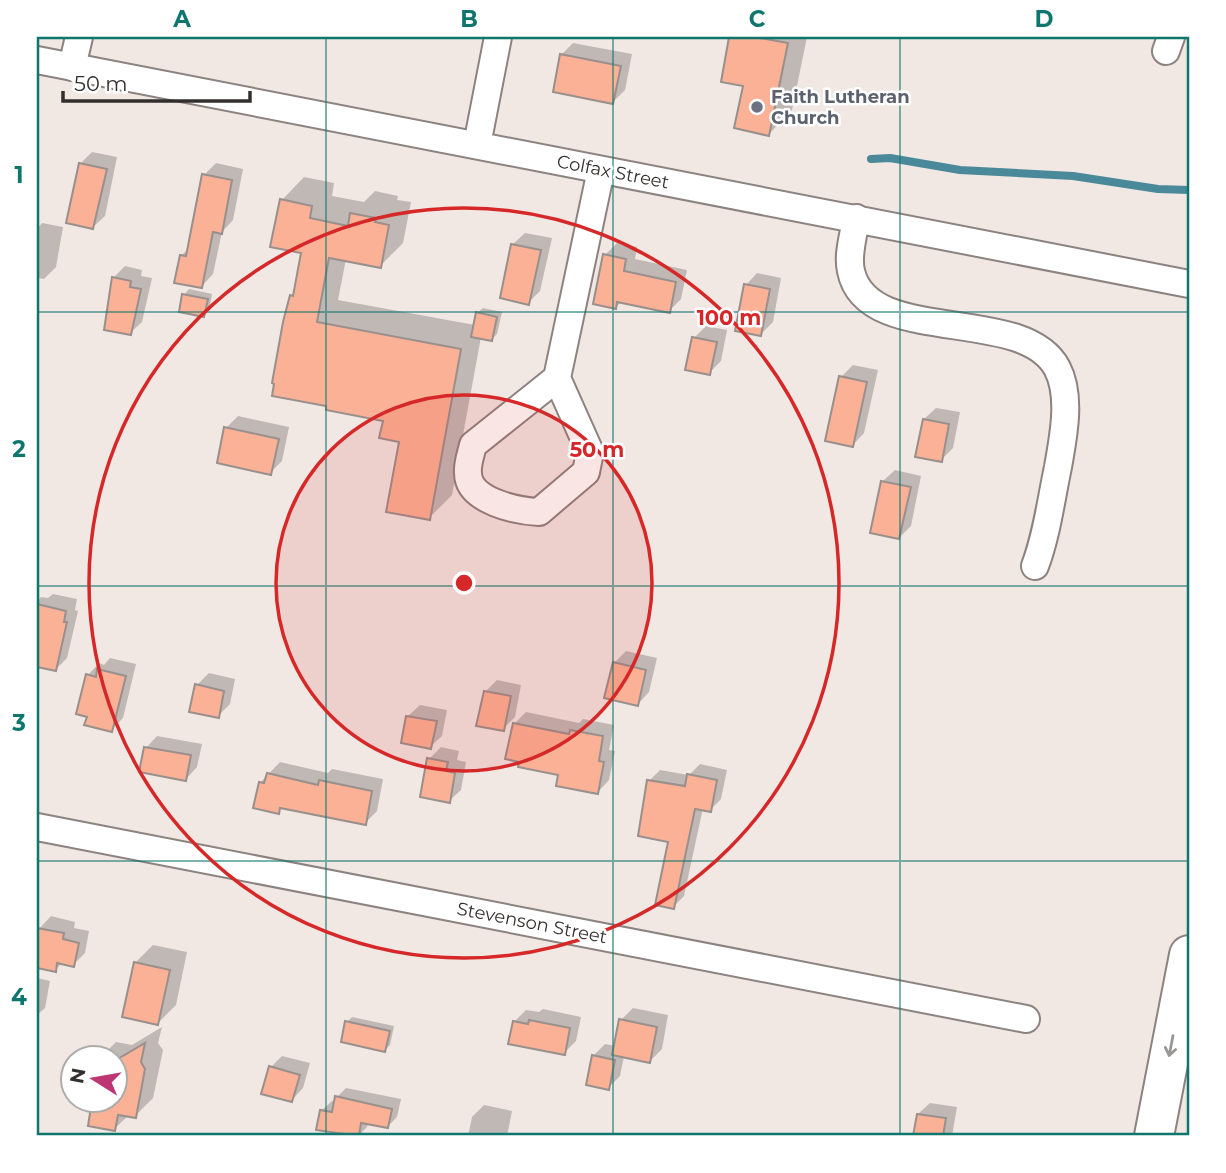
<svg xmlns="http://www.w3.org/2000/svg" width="1226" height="1173" font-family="Montserrat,sans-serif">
<rect width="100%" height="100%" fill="#f1e7e3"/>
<g fill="#0003">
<path d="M731,37H807L792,110L769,134L745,84L723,80Z"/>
<path d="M573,43L632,54L625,90L613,102L562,54Z"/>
<path d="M92,152L117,157L105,216L93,227L80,164Z"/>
<path d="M216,163L243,169L233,220L222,232L213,274L202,286L181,256L189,248L204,175Z"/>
<path d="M304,177L334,183L332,196L364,202L375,191L398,196L397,200L411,202L403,243L380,266L346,259L338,300L475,325L477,313L483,308L502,312L497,334L492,339L481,337L452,495L429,518L401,441L385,419L328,405L291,296L295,293L303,252L282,200Z"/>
<path d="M42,223L63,227L56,267L44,279L37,278V229Z"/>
<path d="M525,233L552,238L540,291L528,303L513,244Z"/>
<path d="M617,243L637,247L635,259L687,270L681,299L669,311L622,301L616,307L605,255Z"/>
<path d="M125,266L142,270L141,276L152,278L142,322L130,333L113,278Z"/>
<path d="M757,273L781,278L773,322L761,334L746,285Z"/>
<path d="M189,289L212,294L209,310L203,315L184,295Z"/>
<path d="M706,326L727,330L721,361L709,373L694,338Z"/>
<path d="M853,365L878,370L864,433L853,445L841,377Z"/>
<path d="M936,408L960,412L953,448L941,460L924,419Z"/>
<path d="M238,416L289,427L282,461L270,473L226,428Z"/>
<path d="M895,470L921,476L911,526L899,538L883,481Z"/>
<path d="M53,594L77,599L75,610L78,611L67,658L56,669L37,665V602L41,597L48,598Z"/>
<path d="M626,651L657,658L649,692L638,704L614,663Z"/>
<path d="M110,658L136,664L123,718L111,730L89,715L88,675L99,663L104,665Z"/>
<path d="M209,673L235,679L230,704L218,716L197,685Z"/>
<path d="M497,680L521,685L515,717L503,729L485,692Z"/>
<path d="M420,705L447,710L442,736L430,747L408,716Z"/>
<path d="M526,712L579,723L583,719L614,725L609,750L615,751L609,780L598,792L560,774L514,724Z"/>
<path d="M157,736L202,744L197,767L186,779L146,748Z"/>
<path d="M441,747L459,751L457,760L466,762L461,790L449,801L429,759Z"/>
<path d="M280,762L328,773L332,769L383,779L377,811L365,823L284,807L278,812L260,783Z"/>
<path d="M700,764L727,770L721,799L710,810L703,808L684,896L673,907L670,841L649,781L660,770L689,775Z"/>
<path d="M51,916L75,922L74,928L89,931L85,953L73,965L62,963L55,970L37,966V941L40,928Z"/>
<path d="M153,945L187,952L176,1005L158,1023L135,963Z"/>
<path d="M37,978L50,981L45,1008L37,1015Z"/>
<path d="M633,1008L668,1015L662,1049L650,1061L624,1056L620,1076L608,1088L593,1056L605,1044L616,1046L621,1020Z"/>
<path d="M543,1009L581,1017L576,1041L564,1053L514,1022L526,1010L539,1012Z"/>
<path d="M352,1017L394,1026L390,1045L385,1050L347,1022Z"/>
<path d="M162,1027L158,1043L163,1050L153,1098L135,1116L129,1115L114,1129L89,1108L90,1100H116V1058H100L116,1042L132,1045Z"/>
<path d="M282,1056L310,1063L303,1088L292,1100L271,1067Z"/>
<path d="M346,1088L401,1099L397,1117L387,1127L368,1122L367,1127L358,1136L318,1129L322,1110L332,1101L336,1102L337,1097Z"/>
<path d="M930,1103L957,1107L952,1136H915L918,1114Z"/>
<path d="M484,1105L512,1111L507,1136H468L472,1117Z"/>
</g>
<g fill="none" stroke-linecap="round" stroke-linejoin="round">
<path stroke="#49899a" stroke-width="8" d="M871,159L890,158L960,170L1073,176L1158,189L1189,190"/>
</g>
<g fill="#fbb196" stroke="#998f8c" stroke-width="2">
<path d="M729,37H755L788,43L769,136L734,128L743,86L721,82Z"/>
<path d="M560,54L621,66L613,104L553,92Z"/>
<path d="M79,163L107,169L93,229L66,223Z"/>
<path d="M202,174L232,180L222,234L213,232L202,288L174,283L180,255L186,256Z"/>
<path d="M280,199L312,206L310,218L348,226L350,213L376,218L375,222L389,225L381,268L329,258L317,322L461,349L430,520L386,512L399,442L379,438L383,421L326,410V406L272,396L274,384L272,383L283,322L290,295L293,296L301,253L270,247Z"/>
<path d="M511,244L541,250L529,305L500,298Z"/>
<path d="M603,254L626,259L624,271L676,282L670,313L617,302L616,309L593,304Z"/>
<path d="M112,277L131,281L130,287L141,289L131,335L104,330Z"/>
<path d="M744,284L770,289L761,336L735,331Z"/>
<path d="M182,294L208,299L204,317L179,312Z"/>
<path d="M476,312L497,317L492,341L471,337Z"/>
<path d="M692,337L717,342L710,375L685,370Z"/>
<path d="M839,376L867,382L853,447L825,441Z"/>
<path d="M923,419L949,424L942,462L915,457Z"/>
<path d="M224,427L279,439L271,475L217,463Z"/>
<path d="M881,481L911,487L899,539L870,533Z"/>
<path d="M37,604L66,611L64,622H67L56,671L37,667Z"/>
<path d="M613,662L646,670L638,706L604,698Z"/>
<path d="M97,669L126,676L112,732L84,725L87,717L76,714L86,674L96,677Z"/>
<path d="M195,684L224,691L219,718L189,712Z"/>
<path d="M484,691L511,696L504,731L476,726Z"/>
<path d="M406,716L437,721L431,749L401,743Z"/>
<path d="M513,723L569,734L570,730L603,736L599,761L604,762L598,794L556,786L558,775L518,767L519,762L505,759Z"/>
<path d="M144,747L191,755L186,781L139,772Z"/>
<path d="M427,758L448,762L446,771L455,773L450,803L420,797Z"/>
<path d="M267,773L318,785L319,780L372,791L366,825L280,808L279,814L253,808L259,782L264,783Z"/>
<path d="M687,774L717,780L711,812L695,809L674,909L655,905L668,842L638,836L647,780L685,786Z"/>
<path d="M37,928L64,933L63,939L79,943L74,967L57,963L56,972L37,968Z"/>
<path d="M134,962L170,970L158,1025L122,1017Z"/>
<path d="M619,1019L657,1027L650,1063L612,1055Z"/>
<path d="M529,1020L570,1028L565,1055L508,1044L513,1021L528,1024Z"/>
<path d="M345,1021L390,1031L385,1052L341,1042Z"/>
<path d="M145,1043L141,1062L145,1069L136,1118L118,1115L115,1131L88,1126L92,1100H116V1060Z"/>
<path d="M592,1055L615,1060L609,1090L586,1085Z"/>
<path d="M269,1066L300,1075L292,1102L261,1094Z"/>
<path d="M335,1096L392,1109L388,1128L361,1123L359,1136L316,1130L320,1110L332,1112Z"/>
<path d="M917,1114L946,1118L943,1136H913Z"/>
</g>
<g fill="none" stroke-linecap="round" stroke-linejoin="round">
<g stroke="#8c827f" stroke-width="30">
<g id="minor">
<path d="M1166,51L1171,37"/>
<path d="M37,60L1189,284"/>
<path d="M72,67L79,37"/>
<path d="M477,145L498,37"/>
<path d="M856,218C854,235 847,254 851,271C867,348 1023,304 1057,368C1072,396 1063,438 1058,467C1051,500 1047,534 1035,566"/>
<path d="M557,378L590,452L586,472L539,512C517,511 468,501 468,473C467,464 471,454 473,445L557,378L601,170"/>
<path d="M37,827L1026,1019"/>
</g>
</g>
<g stroke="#8c827f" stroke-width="42">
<path id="highway" d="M1154,1136L1189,955"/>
</g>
<use href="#minor" stroke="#fff" stroke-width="26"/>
<use href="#highway" stroke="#fff" stroke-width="38"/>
</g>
<defs><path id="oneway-shaft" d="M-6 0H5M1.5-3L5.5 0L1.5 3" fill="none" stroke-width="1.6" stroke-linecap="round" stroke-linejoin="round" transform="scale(1.75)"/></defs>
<use stroke="#999796" href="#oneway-shaft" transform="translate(1171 1046) rotate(101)"/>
<path fill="none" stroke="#0f766e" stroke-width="2" stroke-opacity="0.55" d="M326,37V1136M613,37V1136M900,37V1136M37,312H1189M37,586H1189M37,861H1189"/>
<circle cx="464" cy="583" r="188" fill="#d62828" fill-opacity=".12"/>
<g fill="none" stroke="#d62828" stroke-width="3.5">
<circle cx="464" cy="583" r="188"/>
<circle cx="464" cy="583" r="375"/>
</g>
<circle fill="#6b7280" stroke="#fff" stroke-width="2.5" cx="757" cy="107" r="7"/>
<g text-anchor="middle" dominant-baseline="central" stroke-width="5" stroke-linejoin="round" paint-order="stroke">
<g font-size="18" font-weight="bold" fill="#5b616d" stroke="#fff" text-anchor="start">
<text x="771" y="97">Faith Lutheran<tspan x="771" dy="21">Church</tspan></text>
</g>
<g font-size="18" fill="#332f2e" stroke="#fff">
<text transform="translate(613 172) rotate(11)">Colfax Street</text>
<text transform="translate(532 923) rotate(11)">Stevenson Street</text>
</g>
</g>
<circle cx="464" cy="583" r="10" fill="#d62828" stroke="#fff" stroke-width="3.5"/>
<g font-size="21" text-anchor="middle" font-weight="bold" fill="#d62828" stroke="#fff" stroke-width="5" stroke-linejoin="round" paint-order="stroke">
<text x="729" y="325">100 m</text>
<text x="597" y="457">50 m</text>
</g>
<rect width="1226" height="1173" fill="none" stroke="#ffffff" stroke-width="77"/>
<g transform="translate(94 1079) rotate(281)"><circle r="33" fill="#ffffff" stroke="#adacab" stroke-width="2"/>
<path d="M0-5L12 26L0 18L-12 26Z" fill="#bd3674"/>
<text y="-10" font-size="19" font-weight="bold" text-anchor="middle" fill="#332f2e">N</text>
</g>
<path d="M63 91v10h187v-10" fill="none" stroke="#332f2e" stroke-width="3.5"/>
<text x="74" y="91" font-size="21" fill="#332f2e" stroke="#ffffff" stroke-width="5" paint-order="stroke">50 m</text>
<rect x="38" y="38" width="1150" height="1096" fill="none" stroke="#0f766e" stroke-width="2.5"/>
<g font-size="23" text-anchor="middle" font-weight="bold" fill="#0f766e">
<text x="182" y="27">A</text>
<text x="469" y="27">B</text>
<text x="757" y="27">C</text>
<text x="1044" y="27">D</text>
<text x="19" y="183">1</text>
<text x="19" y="457">2</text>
<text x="19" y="731">3</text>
<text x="19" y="1005">4</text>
</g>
</svg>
